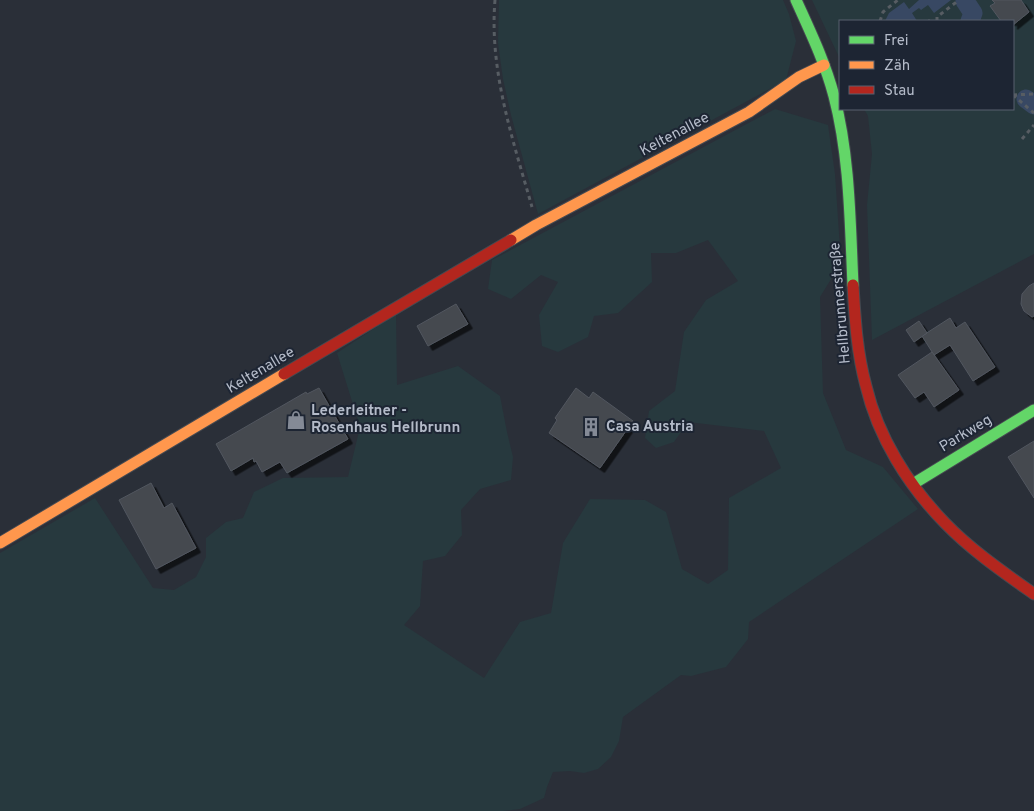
<svg xmlns="http://www.w3.org/2000/svg" width="1034" height="811" font-family="Overpass,sans-serif">
<defs>
<filter id="shadow"><feDropShadow dx="4.5" dy="4.5" stdDeviation="0" flood-color="#0009"/></filter>
</defs>
<rect width="100%" height="100%" fill="#2a2f38"/>
<g fill="#27393e">
<path d="M499,0H783L789,14L796,41L786,80L538,214L511,115L503,79L498,43Z"/>
<path d="M812,0H1034V254L872,340L867,205L872,154L868,116L864,109H1013V21H840V59Z"/>
<path d="M775,109L828,125L835,174L841,263L820,297L823,393L846,450L883,467L918,509L749,622L748,639L726,667L691,676L681,675L623,717L619,741L611,757L598,769L584,773L570,771L553,772L547,787L544,798L520,809L503,811H0V553L95,498L153,588L174,590L196,577L206,557V538L226,522L243,518L254,492L283,478L348,477L360,427L337,353L396,314L397,385L458,366L500,396L507,432L513,457L511,480L480,489L461,510L462,535L445,556L423,561L420,606L404,625L484,678L520,622L551,613L563,543L590,499L645,500L666,512L682,569L708,584L728,570L729,498L781,468L764,431L688,422L674,442L656,448L645,438L649,411L675,391L684,332L706,300L738,281L708,240L676,253H651L652,282L618,313L594,316L588,337L558,352L542,346L539,315L558,282L541,275L511,299L488,289L492,260Z"/>
</g>
<path fill="#384863" d="M919,0H951L934,13L928,5L921,10L919,8L912,13L917,21H885L889,13L904,2L909,9Z"/>
<g fill="none" stroke-linecap="round" stroke-linejoin="round">
<g stroke="#384863" stroke-width="19">
<path d="M965,1L973,13L970,21"/>
<path d="M1026,99L1034,105"/>
</g>
</g>
<g fill="#444850" stroke="#52575f" filter="url(#shadow)">
<path d="M992,0H1021L1029,12L1013,25V21H1001L990,6L995,3Z"/>
<path d="M1034,283V316L1032,317L1024,311L1021,304L1022,294L1029,286Z"/>
<path d="M456,304L468,324L428,346L417,326Z"/>
<path d="M950,318L956,328L965,322L995,367L973,381L950,345L934,355L922,336Z"/>
<path d="M919,321L927,333L914,342L906,330Z"/>
<path d="M932,352L959,390L934,407L924,392L915,398L898,375Z"/>
<path d="M319,388L348,439L287,473L280,462L262,472L256,461L254,462L253,458L231,471L216,444L306,392L307,394Z"/>
<path d="M576,388L589,398L593,392L633,421L600,468L549,433L557,420L555,418Z"/>
<path d="M1034,441V498L1008,457Z"/>
<path d="M151,483L164,508L172,503L196,548L156,569L119,500Z"/>
</g>
<g fill="none" stroke-linecap="round" stroke-linejoin="round">
<g stroke="#464a51" stroke-width="13">
<g id="fast">
<path d="M796,0C810,31 825,62 834,96C850,157 850,222 853,285"/>
<path d="M913,484L1034,410"/>
</g>
</g>
<g stroke="#464a51" stroke-width="13">
<g id="slow">
<path d="M511,240L536,225L749,112L799,77L824,65"/>
<path d="M0,543L284,374"/>
</g>
</g>
<g stroke="#464a51" stroke-width="13">
<g id="jam">
<path d="M853,285C855,319 857,353 866,386C878,437 908,485 945,523C971,550 1003,572 1034,594"/>
<path d="M284,374L511,240"/>
</g>
</g>
<g stroke="#575d63" stroke-width="3" stroke-dasharray="4 4" stroke-linecap="butt">
<path d="M495,0C489,71 513,140 532,207"/>
<path d="M880,21L883,12L898,0"/>
<path d="M928,21H930"/>
<path d="M937,21V17L959,0"/>
<path d="M1013,95L1034,113"/>
<path d="M1013,95L1034,94"/>
<path d="M1022,139L1034,125"/>
</g>
<use href="#fast" stroke="#63d668" stroke-width="11"/>
<use href="#slow" stroke="#ff974d" stroke-width="11"/>
<use href="#jam" stroke="#b3261e" stroke-width="11"/>
</g>
<defs>
<g id="shop-bare" transform="scale(1.5)"><path d="M-5-2.5h2.3a2.7 3.5 0 0 1 5.4 0H5L5.5 6h-11ZM-1.5-2.5h3a1.5 2.3 0 0 0-3 0Z" fill="#848a96" stroke="#1d2533" stroke-width="2.5" paint-order="stroke"/></g>
<g id="building-bare" transform="scale(1.5)"><path d="M-4-6H4V6H1V3H-1V6H-4ZM-2.5-4.3h1.7v1.8h-1.7ZM.8-4.3h1.7v1.8H.8ZM-2.5-1h1.7V.8h-1.7ZM.8-1h1.7V.8H.8Z" fill="#848a96" stroke="#1d2533" stroke-width="2.5" paint-order="stroke"/></g>
</defs>
<g fill-rule="evenodd">
<use href="#shop-bare" x="296" y="420"/>
<use href="#building-bare" x="591" y="427"/>
</g>
<g text-anchor="middle" dominant-baseline="central" stroke-width="4" stroke-linejoin="round" paint-order="stroke">
<g font-size="15" fill="#b4bbc9" stroke="#1d2533">
<text transform="translate(675 135) rotate(-28)">Keltenallee</text>
<text transform="translate(841 303) rotate(-95)">Hellbrunnerstraße</text>
<text transform="translate(261 371) rotate(-31)">Keltenallee</text>
<text transform="translate(966 434) rotate(-31)">Parkweg</text>
</g>
<g font-size="15" font-weight="bold" fill="#b4bbc9" stroke="#1d2533" text-anchor="start">
<text x="311" y="411">Lederleitner -<tspan x="311" dy="17">Rosenhaus Hellbrunn</tspan></text>
<text x="606" y="427">Casa Austria</text>
</g>
</g>
<rect x="839" y="20" width="175" height="90" fill="#1d2533" stroke="#59616f"/>
<rect x="849" y="36" width="25" height="8" fill="#63d668" stroke="#59616f"/>
<text x="884" y="45" font-size="15" fill="#b4bbc9">Frei</text>
<rect x="849" y="61" width="25" height="8" fill="#ff974d" stroke="#59616f"/>
<text x="884" y="70" font-size="15" fill="#b4bbc9">Zäh</text>
<rect x="849" y="86" width="25" height="8" fill="#b3261e" stroke="#59616f"/>
<text x="884" y="95" font-size="15" fill="#b4bbc9">Stau</text>
</svg>
